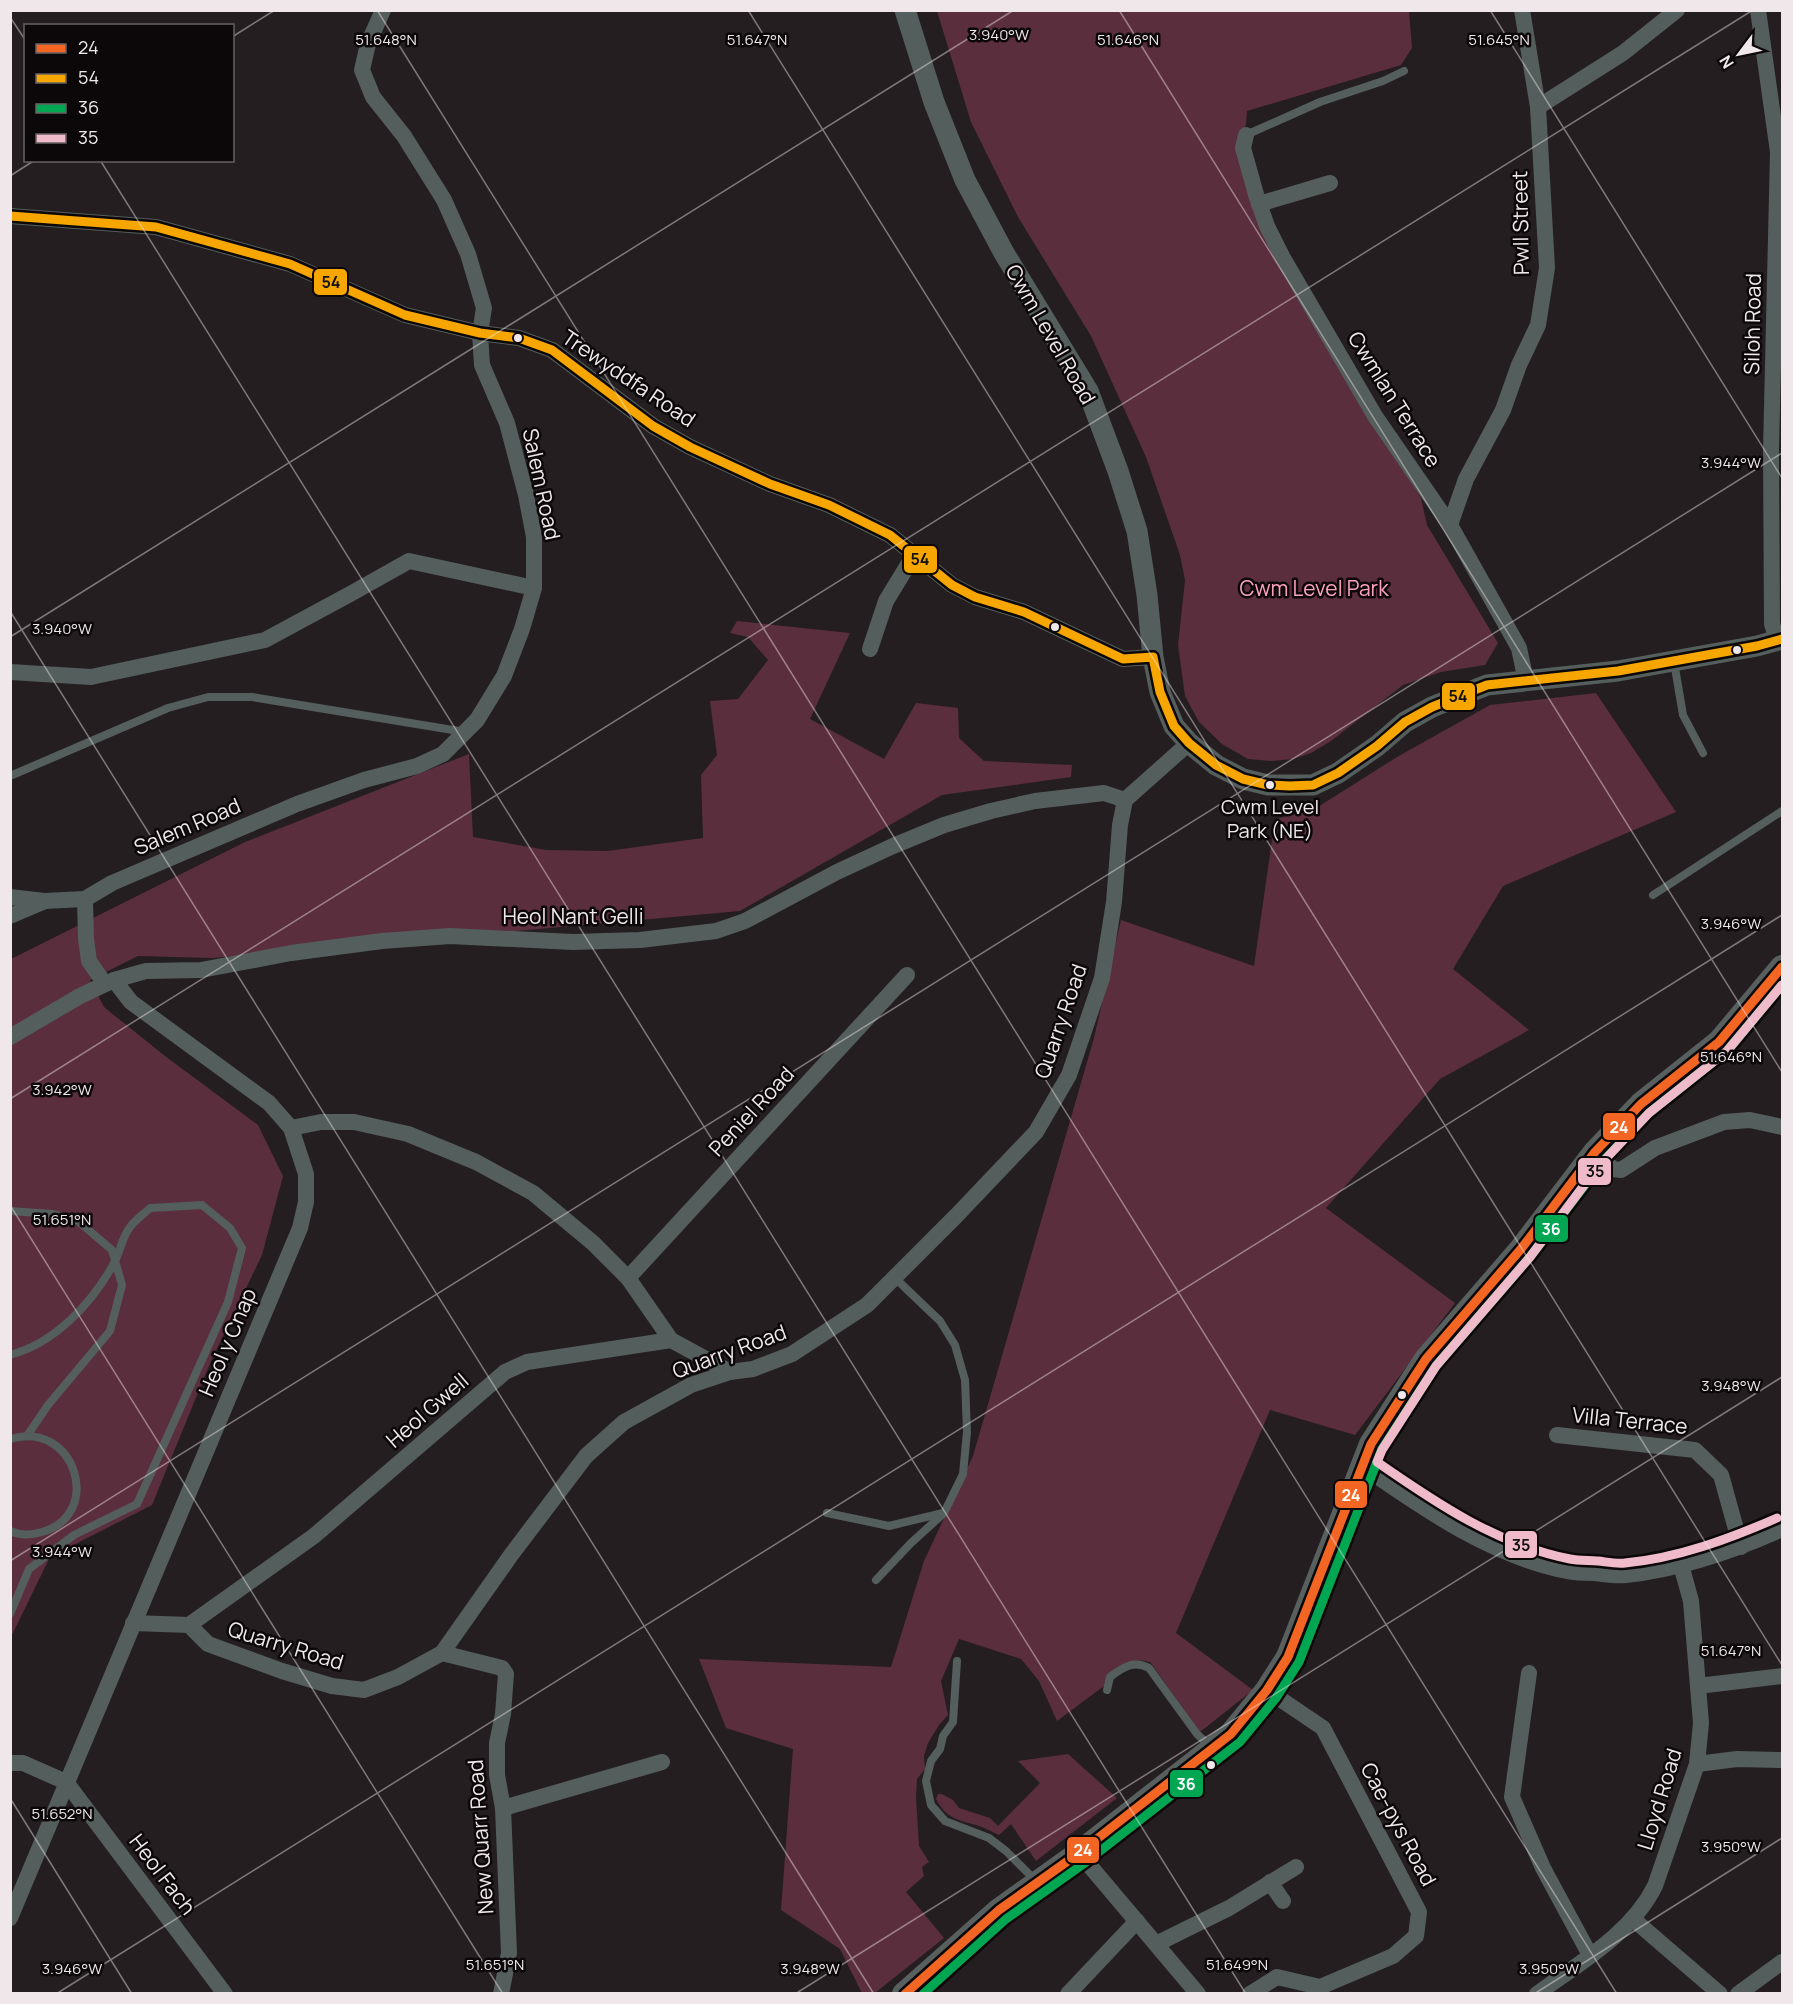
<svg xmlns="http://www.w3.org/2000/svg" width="1793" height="2004" font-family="Manrope,sans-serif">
<rect width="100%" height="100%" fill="#241e20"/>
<g fill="#5a2e3d">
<path d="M937,11H1409L1412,48L1401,65L1247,111L1246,124L1237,151L1356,392L1421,498L1427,525L1498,643L1485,665L1441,672L1403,685L1331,741L1311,753L1293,759L1271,761L1248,759L1222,744L1199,722L1185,696L1178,645L1185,580L1180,555L1146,457L1091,336L1018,217L971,122Z"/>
<path d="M737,621L850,633L810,719L884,759L916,703L958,708L959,738L984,761L1072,765L1071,777L942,795L740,911L213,958L138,956L90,980L104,1007L165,1056L258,1125L283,1176L262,1255L211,1361L152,1505L50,1557L11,1637V959L245,842L469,754L473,837L546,850L607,851L703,838L701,775L717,755L710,701L738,699L768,660L748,637L730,633Z"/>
<path d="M1596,693L1676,812L1503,886L1453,969L1529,1030L1440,1079L1326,1208L1455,1303L1355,1435L1270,1410L1176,1633L1253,1690L1200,1732L1151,1663C1136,1655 1106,1668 1104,1686L1057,1721L1039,1681L1021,1659L959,1639L941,1681L948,1715L939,1725L928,1743L924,1756L925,1769L917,1779L916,1797L919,1846L929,1862L922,1867L924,1876L906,1892L944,1938L875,1993H862L840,1949L781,1910L793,1749L726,1728L699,1659L891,1667L924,1561L973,1456L1094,1038L1121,920L1254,966L1275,819L1313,810L1397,757L1490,705Z"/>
<path d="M1068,1754L1117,1798L1036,1861L1011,1824L999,1835C992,1832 984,1827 976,1825C957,1820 946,1818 936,1799L938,1794H942L953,1800L959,1808L990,1818L998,1826L1040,1783L1018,1761Z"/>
</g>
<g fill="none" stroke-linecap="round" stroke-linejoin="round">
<g stroke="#545e5c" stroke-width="8">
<path d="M1246,135L1320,102L1383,81L1404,71"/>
<path d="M1674,662L1683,715L1703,753"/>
<path d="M10,776L168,708L208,697H252L465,732"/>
<path d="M1653,895L1782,811"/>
<path d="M10,1211L53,1214L78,1221L112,1250L122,1285L110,1331L48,1405L27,1436"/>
<path d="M10,1355C55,1343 91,1304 113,1265C120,1253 122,1237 130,1227C135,1220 144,1214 150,1208L202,1205L230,1228L242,1248L228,1302L137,1504L74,1535L29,1569L10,1614"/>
<path d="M10,1439C76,1419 104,1515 42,1532C32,1535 21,1536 10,1531"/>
<path d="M827,1513L889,1526L943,1513"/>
<path d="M876,1580L911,1543L944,1513L963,1474L967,1432L965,1380L955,1345L940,1321L895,1278"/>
<path d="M957,1661L953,1722L943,1736L940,1749L931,1761L926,1781L931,1805L945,1821L989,1838L1006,1851L1035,1880"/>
<path d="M1107,1690L1110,1677C1123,1667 1134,1660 1149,1668L1197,1734L1211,1747"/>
</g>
<g stroke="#545e5c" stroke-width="16">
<path d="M1758,10L1778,152L1771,450L1772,624L1777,640"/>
<path d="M1538,107L1623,53L1677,10"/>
<path d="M1246,135L1243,148L1257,198L1267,226L1283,258L1375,416L1450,525L1519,648L1526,681"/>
<path d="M1259,204L1330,183"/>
<path d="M10,216L156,227L290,264L405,315L480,333L519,338L552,350L653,426L690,447L770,484L829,505L890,535L952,585L975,597L1024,612L1123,659L1153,657"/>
<path d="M1450,525L1466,479L1503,410L1519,365L1538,325L1547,268L1538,107L1522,10"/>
<path d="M870,649L886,601L914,555"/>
<path d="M10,672L91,677L265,640L352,593L409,561L534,588"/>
<path d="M10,897L44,901L85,899"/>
<path d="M10,916L43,902"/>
<path d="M105,984L89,961L86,939L85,899L112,883L297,804L364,780L417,766L443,754L477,720L504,676L522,629L534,588V537L526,495L507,423L482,365L480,333L484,308L468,254L444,200L404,136L373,97L362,70L368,44L383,10"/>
<path d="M10,1037L80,996L114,980L146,971L201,970L291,953L382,941L450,936L573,942L640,940L716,931L745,921L837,872L893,846L944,825L991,811L1035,801L1104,793L1125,800"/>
<path d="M291,1128L321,1122H354L408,1134L476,1162L533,1193L593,1243L628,1278L671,1340"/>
<path d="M1595,1152L1613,1169L1621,1170L1655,1148L1724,1122L1750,1120L1782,1127"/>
<path d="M628,1278L907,975"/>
<path d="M1557,1435L1695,1450L1721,1475L1741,1547"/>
<path d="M1362,1466C1424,1509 1491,1556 1567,1571C1576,1573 1585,1573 1594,1573C1604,1574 1616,1576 1626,1575C1680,1569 1733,1551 1782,1529"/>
<path d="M133,1623L189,1625L208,1644L282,1671L332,1686L364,1690L398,1677L442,1653L511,1555L586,1456L624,1422L691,1385L730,1372L753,1369L792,1354L867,1305L957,1215L1036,1132L1069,1075L1102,978L1114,902L1120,825L1125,800L1189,743"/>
<path d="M189,1625L314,1536L505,1372L527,1362L671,1340L730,1372"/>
<path d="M442,1653L502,1668L506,1674L503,1714L497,1743V1775L503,1808L509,1953L501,1994"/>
<path d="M1529,1673L1512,1797L1543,1868L1590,1955"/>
<path d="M1698,1686L1782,1676"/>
<path d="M10,1763H23L66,1782L225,1994"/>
<path d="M1697,1764L1737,1759L1782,1760"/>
<path d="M503,1808L662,1762"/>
<path d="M1079,1853L1198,1994"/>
<path d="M1270,1882L1283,1901"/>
<path d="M10,1918L300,1228L306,1202V1174L291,1128L269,1103L131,1002L114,980"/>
<path d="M1633,1919L1720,1994"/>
<path d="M1156,1944L1229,1908L1296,1867"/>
<path d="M1068,1994L1137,1921"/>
<path d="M1250,1994L1277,1977L1320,1987L1393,1956L1416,1936L1419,1912L1323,1728L1267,1690"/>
<path d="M1537,1994C1579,1963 1631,1934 1655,1886L1697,1764L1701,1723L1691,1601L1681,1565"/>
<path d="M1738,1994L1782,1962"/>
</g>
<path stroke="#545e5c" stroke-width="21" d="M905,10L934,102L965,180L1004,253L1088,391L1118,471L1137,531L1147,595L1153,657L1160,692L1174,726L1189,743L1216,765L1243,779L1268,785H1313L1338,773L1377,746L1405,722L1432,707L1487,685L1618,671L1757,646L1782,639"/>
<path stroke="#575f5f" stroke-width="24" d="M904,1994L999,1910L1079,1853L1231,1734L1267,1690L1288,1657L1371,1444L1426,1359L1521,1249L1595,1152L1641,1104L1719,1042L1782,967"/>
<g stroke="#0c0809" stroke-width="14">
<path id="bus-1" d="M905,1994L999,1910L1079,1853L1231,1734L1267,1690L1288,1657L1371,1444L1426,1359L1521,1249L1595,1152L1641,1104L1719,1042L1782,967"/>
</g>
<g stroke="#0c0809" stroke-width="14">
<path id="bus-2" d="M10,216L156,227L290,264L405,315L480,333L519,338L552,350L653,426L690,447L770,484L829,505L890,535L952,585L975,597L1024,612L1123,659L1153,657L1160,692L1174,726L1189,743L1216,765L1243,779L1268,785L1290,786L1313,785L1338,773L1377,746L1405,722L1432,707L1487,685L1618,671L1757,646L1782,639"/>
</g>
<g stroke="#0c0809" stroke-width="14">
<path id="bus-3" d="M923,1994L1006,1919L1086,1862L1240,1742L1276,1698L1299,1662L1382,1449L1436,1366L1530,1257L1604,1160L1649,1113L1727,1051L1782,985"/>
</g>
<g stroke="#0c0809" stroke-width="14">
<path id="bus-4" d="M1777,1518C1729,1539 1678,1558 1625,1563C1616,1564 1607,1562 1598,1561C1589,1560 1580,1561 1570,1559C1498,1545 1436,1503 1377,1462L1382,1450L1436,1366L1530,1257L1597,1168L1649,1113L1727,1051L1782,985"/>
</g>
<use href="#bus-1" stroke="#f26522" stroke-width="9"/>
<use href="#bus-2" stroke="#f7a600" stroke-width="9"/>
<use href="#bus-3" stroke="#00a651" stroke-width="9"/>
<use href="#bus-4" stroke="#efbbca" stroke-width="9"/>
</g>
<path fill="none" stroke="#efe7e9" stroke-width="1.5" stroke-opacity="0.45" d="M377,10L1617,1994M748,10L1782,1665M1119,10L1782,1072M1490,10L1782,478M10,17L26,41M232,37L275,10M100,160L1246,1994M10,176L35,160M10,611L874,1994M10,637L1014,10M10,1099L1753,10M10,1205L503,1994M10,1561L1782,453M10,1798L132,1994M56,1994L1782,915M795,1994L1782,1377M1534,1994L1782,1838"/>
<g fill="#efe7e9" stroke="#0c0809" stroke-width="2">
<circle cx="518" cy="338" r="5"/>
<circle cx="1055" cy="627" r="5"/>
<circle cx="1737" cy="650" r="5"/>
<circle cx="1270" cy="785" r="5"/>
<circle cx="1402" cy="1395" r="5"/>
<circle cx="1211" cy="1765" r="5"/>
</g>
<g text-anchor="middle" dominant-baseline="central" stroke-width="5" stroke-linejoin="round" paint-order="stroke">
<g font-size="20" fill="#efe7e9" stroke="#0c0809">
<text x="1270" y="806">Cwm Level<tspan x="1270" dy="24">Park (NE)</tspan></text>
</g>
<g font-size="21" fill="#efe7e9" stroke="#0c0809">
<text transform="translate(1520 223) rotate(-91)">Pwll Street</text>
<text transform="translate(1752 324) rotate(-89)">Siloh Road</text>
<text transform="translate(1051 334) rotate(60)">Cwm Level Road</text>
<text transform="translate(629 378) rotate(34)">Trewyddfa Road</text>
<text transform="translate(1395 399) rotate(58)">Cwmlan Terrace</text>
<text transform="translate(542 484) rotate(78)">Salem Road</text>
<text transform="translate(187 826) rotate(-23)">Salem Road</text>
<text x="573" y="916">Heol Nant Gelli</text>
<text transform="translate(1060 1021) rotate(-71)">Quarry Road</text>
<text transform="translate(751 1111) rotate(-47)">Peniel Road</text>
<text transform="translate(227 1342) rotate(-67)">Heol y Cnap</text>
<text transform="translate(729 1351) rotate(-20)">Quarry Road</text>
<text transform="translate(427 1410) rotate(-41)">Heol Gwell</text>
<text transform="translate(1630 1420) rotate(6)">Villa Terrace</text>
<text transform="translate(286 1645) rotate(17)">Quarry Road</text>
<text transform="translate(1659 1799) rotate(-73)">Lloyd Road</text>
<text transform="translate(1399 1824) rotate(62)">Cae-pys Road</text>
<text transform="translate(480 1837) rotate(-94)">New Quarr Road</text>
<text transform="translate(163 1874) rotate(53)">Heol Fach</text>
</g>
<g font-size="21" fill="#fca1bd" stroke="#0c0809">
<text x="1314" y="588">Cwm Level Park</text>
</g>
</g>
<g font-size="15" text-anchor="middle" fill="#efe7e9" stroke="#0c0809" stroke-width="5" stroke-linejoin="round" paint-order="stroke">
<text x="999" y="40">3.940°W</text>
<text x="386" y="45">51.648°N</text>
<text x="757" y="45">51.647°N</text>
<text x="1128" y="45">51.646°N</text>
<text x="1499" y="45">51.645°N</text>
<text x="1731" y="468">3.944°W</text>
<text x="62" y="634">3.940°W</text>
<text x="1731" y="929">3.946°W</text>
<text x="1731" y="1062">51.646°N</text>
<text x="62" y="1095">3.942°W</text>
<text x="62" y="1225">51.651°N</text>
<text x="1731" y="1391">3.948°W</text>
<text x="62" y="1557">3.944°W</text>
<text x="1731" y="1656">51.647°N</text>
<text x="62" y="1819">51.652°N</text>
<text x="1731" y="1852">3.950°W</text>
<text x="495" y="1970">51.651°N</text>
<text x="1237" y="1970">51.649°N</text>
<text x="72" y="1974">3.946°W</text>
<text x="810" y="1974">3.948°W</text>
<text x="1549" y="1974">3.950°W</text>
</g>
<g stroke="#0c0809" stroke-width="2">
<rect x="313" y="268" width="35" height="28" rx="6" fill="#f7a600"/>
<rect x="903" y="545" width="35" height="29" rx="6" fill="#f7a600"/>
<rect x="1441" y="682" width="35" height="29" rx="6" fill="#f7a600"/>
<rect x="1602" y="1112" width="34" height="29" rx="6" fill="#f26522"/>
<rect x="1577" y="1157" width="35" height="29" rx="6" fill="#efbbca"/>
<rect x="1534" y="1214" width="35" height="29" rx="6" fill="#00a651"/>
<rect x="1334" y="1480" width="34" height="29" rx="6" fill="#f26522"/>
<rect x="1504" y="1530" width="34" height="29" rx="6" fill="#efbbca"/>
<rect x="1169" y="1769" width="35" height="29" rx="6" fill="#00a651"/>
<rect x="1066" y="1836" width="34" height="28" rx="6" fill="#f26522"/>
</g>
<g font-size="16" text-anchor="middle" font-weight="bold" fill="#fff">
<text x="1619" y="1133">24</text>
<text x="1551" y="1235">36</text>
<text x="1351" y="1501">24</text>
<text x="1186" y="1790">36</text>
<text x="1083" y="1856">24</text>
</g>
<g font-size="16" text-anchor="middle" font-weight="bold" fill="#111">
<text x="331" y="288">54</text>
<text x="920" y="565">54</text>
<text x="1458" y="702">54</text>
<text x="1595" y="1177">35</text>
<text x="1521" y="1551">35</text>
</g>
<rect width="1793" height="2004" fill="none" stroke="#efe7e9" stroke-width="24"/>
<rect x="24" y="24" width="210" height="138" fill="#0c0809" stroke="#676163" stroke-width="1.5"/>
<rect x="36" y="44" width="30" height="9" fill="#f26522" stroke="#676163" stroke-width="1.5"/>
<text x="78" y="54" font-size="18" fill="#efe7e9">24</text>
<rect x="36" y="74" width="30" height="9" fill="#f7a600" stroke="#676163" stroke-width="1.5"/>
<text x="78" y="84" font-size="18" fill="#efe7e9">54</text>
<rect x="36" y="104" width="30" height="9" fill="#00a651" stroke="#676163" stroke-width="1.5"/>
<text x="78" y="114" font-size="18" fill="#efe7e9">36</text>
<rect x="36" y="134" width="30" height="9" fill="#efbbca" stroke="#676163" stroke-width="1.5"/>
<text x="78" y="144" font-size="18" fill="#efe7e9">35</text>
<g transform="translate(1739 54) rotate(238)" stroke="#0c0809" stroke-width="4.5" paint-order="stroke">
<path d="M0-4.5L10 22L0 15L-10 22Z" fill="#efe7e9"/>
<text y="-9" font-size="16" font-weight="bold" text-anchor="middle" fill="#efe7e9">N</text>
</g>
</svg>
